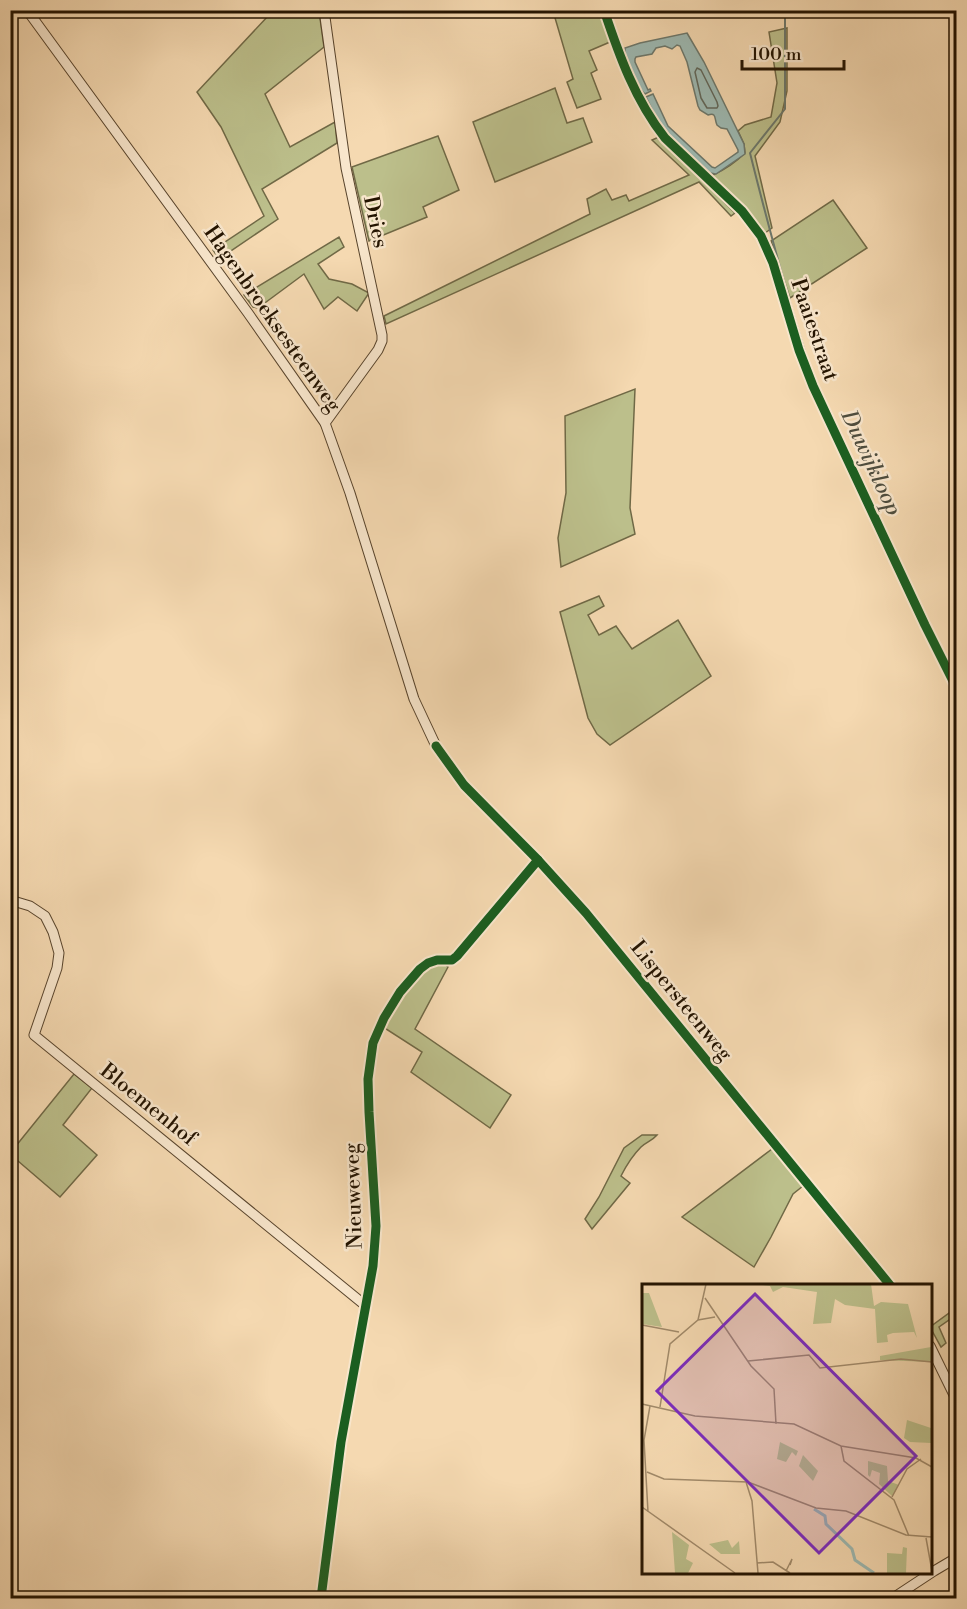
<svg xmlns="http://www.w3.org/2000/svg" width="967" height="1609" font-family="'Libre Bodoni',serif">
<rect width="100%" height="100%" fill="#f5d9b1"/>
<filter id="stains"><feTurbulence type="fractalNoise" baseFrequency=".00333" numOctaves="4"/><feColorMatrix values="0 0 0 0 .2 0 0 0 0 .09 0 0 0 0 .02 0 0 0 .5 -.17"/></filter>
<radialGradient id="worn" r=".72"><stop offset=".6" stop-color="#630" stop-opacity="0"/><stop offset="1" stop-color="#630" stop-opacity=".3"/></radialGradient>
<g fill="#bcbf8b" stroke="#706946" stroke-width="1.5">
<path d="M266,11H319L324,47L265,94L290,147L335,122L337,143L262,189L278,219L219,259L213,250L264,216L221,127L197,92L268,16Z"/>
<path d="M553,11H599L610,42L589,51L597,70L591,73L601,99L577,108L567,82L573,79Z"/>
<path d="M787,28V91L780,122L755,156L772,228L765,233L757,222L667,138L713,175C724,170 736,162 745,153L744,144L738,131L745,125L771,117L777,83L769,32Z"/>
<path d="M555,88L567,123L583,118L592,142L495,182L473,122Z"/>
<path d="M438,136L459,190L423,207L427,217L369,241L352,167Z"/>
<path d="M659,137L735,213L731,216L699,182L386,324L384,316L590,214L587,199L606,189L612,200L626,195L629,201L689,175L652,140Z"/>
<path d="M833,200L867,248L790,298L771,241Z"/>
<path d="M339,237L344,247L318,264L329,279L352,284L369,293L357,311L338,297L324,309L304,274L258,308L253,307L244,295Z"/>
<path d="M635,389L630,508L635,534L561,567L558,538L566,493L565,416Z"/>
<path d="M599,596L604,606L588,615L599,635L616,626L632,649L678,620L711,676L610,745L597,734L588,718L560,612Z"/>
<path d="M443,962L448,967L415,1029L511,1095L490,1128L411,1072L422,1052L383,1027C397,1006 415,965 443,962Z"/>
<path d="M74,1074L92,1088L63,1125L97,1155L60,1197L11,1155V1152Z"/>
<path d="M642,1135H657C652,1141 646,1142 641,1147C633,1155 626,1166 621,1176L630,1183L592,1229L585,1219L599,1197L624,1148Z"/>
<path d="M772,1149L803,1186L793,1194L771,1237L754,1267L682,1217Z"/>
<path d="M956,1308V1315L939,1327L946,1343L941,1347L930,1327Z"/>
</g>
<path fill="#9db9b2" stroke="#6c776b" stroke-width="1.5" d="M687,33L704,62L744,144L745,154L716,174L710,173L666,133L659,123L646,97L653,94L668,126L712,167L715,168L738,152V150L727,129L721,128L717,125C714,119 717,112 708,115L700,110L698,106L687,62L680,46L677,45L672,49L665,46L656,48L652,54L636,57L635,59V62L648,90L650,89L651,91L645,94L641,90L625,56V48L640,43Z"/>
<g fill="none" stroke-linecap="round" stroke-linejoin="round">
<path stroke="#606659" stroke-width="1.5" d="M697,68L701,70L717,102L718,106L717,108H707L701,98L695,72Z"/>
<g stroke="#6c776b" stroke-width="2">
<path d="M785,10V109L750,153C768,225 787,297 810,367"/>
<path d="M922,609L928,620"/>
</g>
<g stroke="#58442c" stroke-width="11">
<g id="minor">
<path d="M27,10L248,313L325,423L350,493L414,699L436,746L464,785L538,860L586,913L890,1285"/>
<path d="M324,10L346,168L382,335V341L378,350L325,423"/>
<path d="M604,10C619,55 635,100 665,138L742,211L761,236L773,263L799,350L813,386L925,625L956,687"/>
<path d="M10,900L30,906L45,916L53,932L59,953L57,968L34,1035L366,1306"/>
<path d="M930,1346L956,1399"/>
<path d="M321,1598L341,1442L373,1266L376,1226L369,1112L368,1079L373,1043L384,1018L400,992L420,969L428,963L437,960H452L457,956L538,860"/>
<path d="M893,1598L934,1571L956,1558"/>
</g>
</g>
<use href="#minor" stroke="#f8e6cc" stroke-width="9"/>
<g stroke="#f8e6cc" stroke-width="13">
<g id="cycleway">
<path d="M604,10C619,55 635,100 665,138L742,211L761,236L773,263L799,350L813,386L925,625L956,687"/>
<path d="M436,746L464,785L538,860L586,913L890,1285"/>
<path d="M321,1598L341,1442L373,1266L376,1226L369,1112L368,1079L373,1043L384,1018L400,992L420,969L428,963L437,960H452L457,956L538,860"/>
</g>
</g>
<use href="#cycleway" stroke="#1b5e20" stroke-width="9"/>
</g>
<g text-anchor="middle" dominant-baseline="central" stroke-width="5" stroke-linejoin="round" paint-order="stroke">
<g font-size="21" fill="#231300" stroke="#f8e6cc">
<text transform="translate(375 222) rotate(78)">Dries</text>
<text transform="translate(272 319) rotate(55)">Hagenbroeksesteenweg</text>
<text transform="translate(814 330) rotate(71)">Paaiestraat</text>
<text transform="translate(681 1001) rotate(51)">Lispersteenweg</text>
<text transform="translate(148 1105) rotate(39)">Bloemenhof</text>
<text transform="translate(354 1196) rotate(-92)">Nieuweweg</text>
</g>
<g font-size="22" font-style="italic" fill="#4e4d3e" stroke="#f8e6cc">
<text transform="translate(871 463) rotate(65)">Duwijkloop</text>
</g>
</g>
<g transform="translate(642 1284)">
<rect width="290" height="290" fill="#f5d9b1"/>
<path d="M112,0H229L232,22L239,18L266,20L275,54L272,48L251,49L245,51L246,58L235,59L233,25L203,21L193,15L189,39L171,40L175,8L141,3L131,8L128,2ZM0,9H7L20,43L0,40ZM289,63V78L238,76V72ZM265,136L289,144V159L268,158L262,154ZM138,158L156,167L154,172L150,168L144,178L135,175ZM226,168V177L245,182L246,197L257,201L250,212L237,200L238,189L230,186L228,193L226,191ZM161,171L176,187L171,197L157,182ZM30,248L47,261L44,275L51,279L46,289H33ZM86,256L90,264L97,257L98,270H79L67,260ZM261,263L265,264L264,289H245V269L260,270Z" fill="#bcbf8b"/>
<path fill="none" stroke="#9db9b2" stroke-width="3" d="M172,225L183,232L184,240L210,265L213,276L232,289"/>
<path fill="none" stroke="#a18a6a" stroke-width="1.5" d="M63,14L109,82L132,105L134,140M56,36L64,0M0,41L37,48M106,77L167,71L178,84L259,75L290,78M0,120L53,132L152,140L199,162L274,174L290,183M18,123L28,60L56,36L73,33M199,162L202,177L252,216L267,252M5,188L22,195L106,198L174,224L204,227L264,251L290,253M104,198L110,217L116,289M250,213L265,185L279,175M0,223L93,289M6,228L2,156L8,122M284,254L290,287M115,279L131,278L148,289M144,287L150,275L148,281"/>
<path fill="#7b2cbf" fill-opacity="0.15" stroke="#7b2cbf" stroke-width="3" d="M113,10L274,172L177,269L15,107Z"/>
<rect width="290" height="290" fill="none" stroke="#231300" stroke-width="3"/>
</g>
<rect width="967" height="1609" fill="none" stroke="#f5d9b1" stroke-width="36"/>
<rect x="12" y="12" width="943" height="1585" fill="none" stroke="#231300" stroke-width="3"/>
<rect x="18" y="18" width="931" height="1573" fill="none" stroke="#231300" stroke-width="1.5"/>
<path d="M742 60v9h102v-9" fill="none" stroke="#231300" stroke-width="3"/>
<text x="751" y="60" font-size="18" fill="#231300" stroke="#f8e6cc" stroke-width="4.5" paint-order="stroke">100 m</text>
<rect width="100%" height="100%" filter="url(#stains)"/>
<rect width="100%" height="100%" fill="url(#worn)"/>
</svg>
